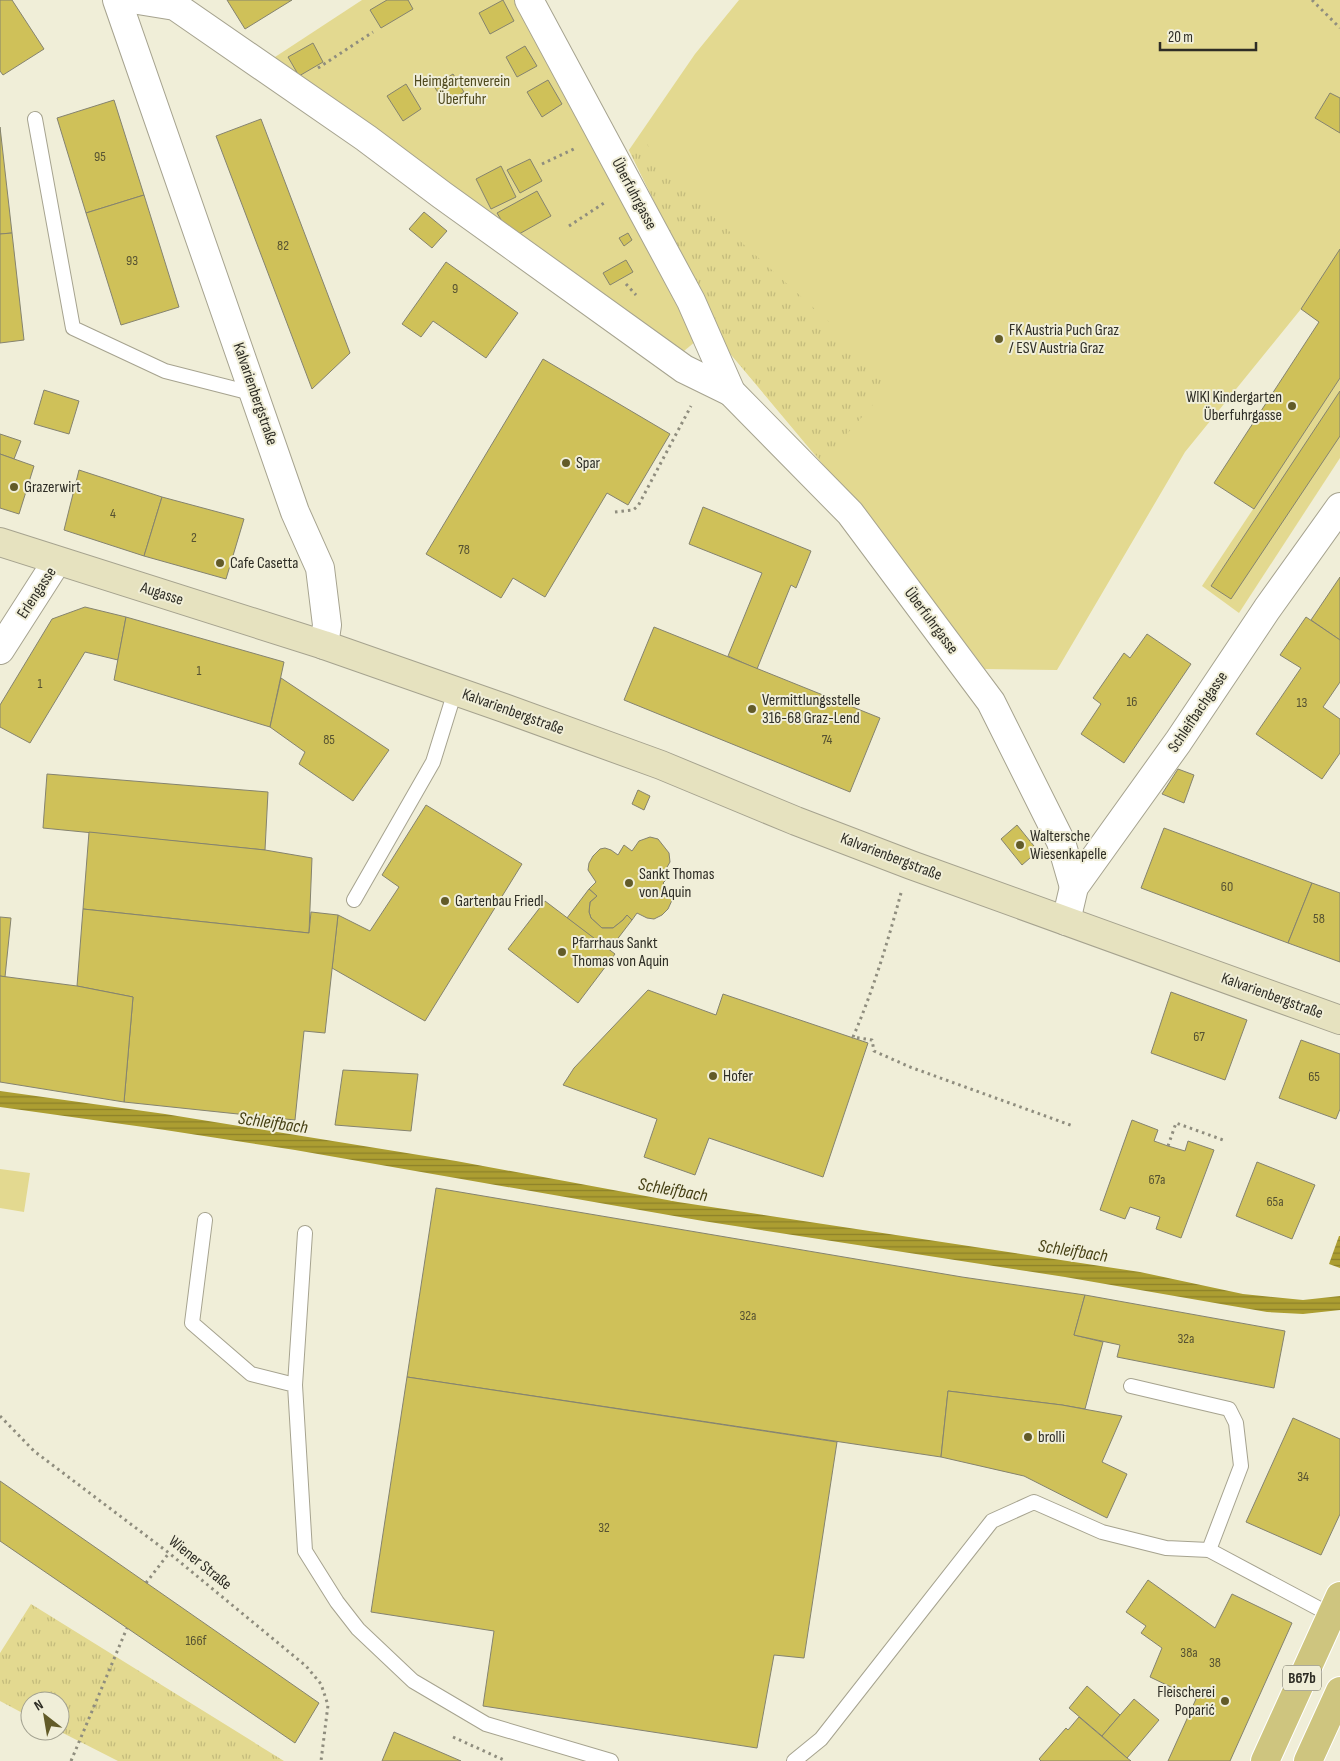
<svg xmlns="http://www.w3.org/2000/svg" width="1340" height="1761" font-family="'Sofia Sans Condensed',sans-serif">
<defs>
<pattern id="park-tufts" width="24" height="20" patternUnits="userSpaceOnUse" patternTransform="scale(1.25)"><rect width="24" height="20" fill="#e3d990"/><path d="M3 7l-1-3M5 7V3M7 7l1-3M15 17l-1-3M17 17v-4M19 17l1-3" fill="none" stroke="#c3bb7c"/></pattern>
<pattern id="water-rules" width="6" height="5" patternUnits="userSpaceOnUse" patternTransform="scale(1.25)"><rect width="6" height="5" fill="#ac9e31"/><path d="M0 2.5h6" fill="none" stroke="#8c8129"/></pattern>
</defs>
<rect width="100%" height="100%" fill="#f0eed8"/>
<g fill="#e3d990">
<path d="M362,0H515L696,341L678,356L272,59Z"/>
<path d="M739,0H1340V327L1319,322L1301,309L1185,452L1057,670L985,669L891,546L728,351L629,150L695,54Z"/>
<path d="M1340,378V458L1239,613L1202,586Z"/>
<path d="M0,1169L30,1173L24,1212L0,1208Z"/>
</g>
<g fill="url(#park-tufts)">
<path d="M643,137L663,171L894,381L822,462L728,351L629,150Z"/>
<path d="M31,1604L284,1761H118L59,1731H60V1701H30V1717L0,1701V1653Z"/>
</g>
<g fill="url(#water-rules)">
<path d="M0,1091L165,1114L456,1161L678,1202L1140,1272L1243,1294L1303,1300L1340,1296V1310L1303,1314L1267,1312L1065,1277L703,1221L295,1150L165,1130L0,1107Z"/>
<path d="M1339,1236H1340V1268L1329,1264Z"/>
</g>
<g fill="#cfc159" stroke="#85836f">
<path d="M0,0H12L44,49L3,75L0,71Z"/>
<path d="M227,0H292L245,29Z"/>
<path d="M387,0H408L413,9L381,28L370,10Z"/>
<path d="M503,0L514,21L490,34L479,13Z"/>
<path d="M313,43L323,62L299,76L288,57Z"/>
<path d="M525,46L537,66L517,77L506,57Z"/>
<path d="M453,74L464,92L445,104L434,86Z"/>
<path d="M548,80L562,104L542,117L527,92Z"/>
<path d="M406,84L421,109L403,121L387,96Z"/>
<path d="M1330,93L1340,98V133L1315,118Z"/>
<path d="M114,100L144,195L86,213L57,118Z"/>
<path d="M261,119L350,353L312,389L216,136Z"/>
<path d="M0,127L12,233L0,234Z"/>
<path d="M530,159L542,181L520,193L507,170Z"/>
<path d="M501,166L516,197L491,209L476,179Z"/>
<path d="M537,191L551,216L512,238L497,213Z"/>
<path d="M144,195L179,307L121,325L86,213Z"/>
<path d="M424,212L447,231L432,248L409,229Z"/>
<path d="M12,233L24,340L0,343V234Z"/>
<path d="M628,233L632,240L624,246L619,238Z"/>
<path d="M1340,249V378L1254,509L1214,483L1319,322L1301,309Z"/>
<path d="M626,260L633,272L610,285L603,273Z"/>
<path d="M446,262L518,313L486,358L433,321L421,337L402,324Z"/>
<path d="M543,359L670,434L628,505L607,493L545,597L513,578L501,598L426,554Z"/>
<path d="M44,390L79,401L69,434L34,424Z"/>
<path d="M1340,391V436L1231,599L1211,586Z"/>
<path d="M0,434L21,441L14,459L0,454Z"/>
<path d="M0,454L34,466L19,514L0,508Z"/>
<path d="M79,470L162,497L144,556L64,530Z"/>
<path d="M162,497L244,519L226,579L144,556Z"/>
<path d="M703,507L811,551L796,588L791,585L757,669L728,656L762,573L689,544Z"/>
<path d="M1340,577V640L1311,620Z"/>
<path d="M85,607L126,617L118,660L85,652L30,743L0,727V705L52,619Z"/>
<path d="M126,617L284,662L270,727L114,680Z"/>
<path d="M1306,617L1340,640V682L1323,707L1340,719V753L1322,779L1256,734L1301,668L1280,655Z"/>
<path d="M654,627L880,718L850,792L624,700Z"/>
<path d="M1147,634L1191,664L1124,763L1081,734L1101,704L1093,698L1124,653L1130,658Z"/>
<path d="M281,678L389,750L353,801L299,764L305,752L270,727Z"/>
<path d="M1178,769L1194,775L1184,803L1162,794Z"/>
<path d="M47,774L268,792L265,850L43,828Z"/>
<path d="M638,790L650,796L644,810L632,804Z"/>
<path d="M426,805L522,864L425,1021L332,968L338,915L370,931L399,887L382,875Z"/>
<path d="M1017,825L1038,851L1022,865L1001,839Z"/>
<path d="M1164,828L1312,883L1288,943L1141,888Z"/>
<path d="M89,832L265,850L312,858L309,933L83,909Z"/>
<path d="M650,837L658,839L669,853L670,862L663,874L668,878L663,883L670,892L673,898L668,909L662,915L654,919L647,918L637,913L632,920L627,915L623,920L613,928H602L591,918L589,912L590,902L597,896L589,889L596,882L588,870L589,863L593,856L600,849L605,848L611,850L618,855L624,845L632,851L639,841Z"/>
<path d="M1312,883L1340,893V962L1288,943Z"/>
<path d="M589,889L597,896L590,902L589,912L591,918L602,928H613L623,920L627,915L632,920L609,950L567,918Z"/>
<path d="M545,901L615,954L578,1003L508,949Z"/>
<path d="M83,909L309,933L311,912L338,915L325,1033L304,1031L295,1120L124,1102L133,997L77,986Z"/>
<path d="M0,917L11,918L5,977L0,976Z"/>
<path d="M0,976L77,986L133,997L124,1102L0,1082Z"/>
<path d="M648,990L716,1015L723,994L868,1043L823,1177L709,1138L695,1175L644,1157L657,1119L563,1085L574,1068Z"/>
<path d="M1171,992L1247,1020L1225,1080L1151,1053Z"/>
<path d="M1301,1040L1340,1054V1109L1336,1119L1279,1098Z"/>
<path d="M343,1070L418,1074L411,1131L335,1125Z"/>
<path d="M1132,1120L1158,1130L1154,1141L1168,1146L1185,1151L1188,1141L1214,1150L1181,1238L1156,1229L1160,1217L1130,1207L1125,1219L1100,1210Z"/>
<path d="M1257,1162L1315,1185L1292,1239L1236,1216Z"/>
<path d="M436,1188L962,1277L1085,1295L1074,1335L1103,1342L1085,1409L1062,1405L948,1391L941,1457L407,1377Z"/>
<path d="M1085,1295L1285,1331L1274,1388L1117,1357L1120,1345L1074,1335Z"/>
<path d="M407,1377L837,1442L804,1658L774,1655L757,1748L483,1706L494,1631L371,1612Z"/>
<path d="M948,1391L1062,1405L1122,1416L1102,1462L1127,1474L1107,1518L1024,1476L941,1457Z"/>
<path d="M1293,1418L1340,1439V1514L1321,1555L1246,1522Z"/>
<path d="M0,1481L319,1703L295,1743L0,1541Z"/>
<path d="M1148,1580L1215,1628L1232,1594L1292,1623L1230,1761H1168L1196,1699L1150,1677L1162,1648L1141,1633L1146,1626L1126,1612Z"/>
<path d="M1087,1686L1120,1715L1102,1736L1069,1708Z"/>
<path d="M1134,1699L1159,1720L1127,1758L1102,1736Z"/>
<path d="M1079,1717L1127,1758L1131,1761H1041L1039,1759L1066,1728L1068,1730Z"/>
<path d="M394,1732L454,1758L461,1761H382Z"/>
</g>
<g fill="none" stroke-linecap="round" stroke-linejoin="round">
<g stroke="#a6a38f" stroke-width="16">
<g id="lane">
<path d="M35,119L73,328L165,371L255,394"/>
<path d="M354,900L433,762L455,691"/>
<path d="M205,1220L192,1323L251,1374L295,1385L305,1551L337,1602L358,1629L413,1681L486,1724L611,1761"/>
<path d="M295,1385L305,1233"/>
<path d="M1131,1386L1229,1409L1236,1423L1241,1466L1209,1550"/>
<path d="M794,1761L821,1739L992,1521L1034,1502L1102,1532L1166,1548L1209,1550L1331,1615"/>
</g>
</g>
<g stroke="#a6a38f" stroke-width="30">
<g id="street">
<path d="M117,0L295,512L320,568L327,625L324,645"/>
<path d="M138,0L175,6L366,138L442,195L684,369L731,392"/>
<path d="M529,0L691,301L731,392L850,513L991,702L1061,842L1074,887"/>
<path d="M0,650L57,561"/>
<path d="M1066,921L1074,887L1178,742L1267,609L1340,507"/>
</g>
</g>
<g stroke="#a6a38f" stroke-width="30">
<path id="secondary" d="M0,542L324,645L504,708L661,765L796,821L911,865L1340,1020"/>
</g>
<g stroke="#fff" stroke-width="30">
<g id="primary">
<path d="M1265,1761L1340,1596"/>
<path d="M1308,1761L1340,1691"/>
</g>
</g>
<g stroke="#8f8d7e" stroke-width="3" stroke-dasharray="2.5 4" stroke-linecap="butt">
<path d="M1312,0L1340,28"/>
<path d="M318,68L373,32"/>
<path d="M542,164L576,148"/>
<path d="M569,226L604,203"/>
<path d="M626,284L636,295"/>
<path d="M615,512L633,510L638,506L691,406"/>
<path d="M901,893C888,941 873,991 853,1037L872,1040L874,1051L910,1067L1073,1126"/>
<path d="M1168,1146L1176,1123L1226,1141"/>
<path d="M0,1416L34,1451L169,1553L306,1666L321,1684L328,1705L321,1761"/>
<path d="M146,1583L169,1553"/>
<path d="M453,1737L506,1761"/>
<path d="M71,1761L127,1628"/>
</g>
<use href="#lane" stroke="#fff" stroke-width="14"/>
<use href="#street" stroke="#fff" stroke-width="28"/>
<use href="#secondary" stroke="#e6e2bf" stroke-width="28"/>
<use href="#primary" stroke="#cec57f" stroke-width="28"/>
</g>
<g fill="#625b28" stroke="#f0eed8" stroke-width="2">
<circle cx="999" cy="339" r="5"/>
<circle cx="1292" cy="406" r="5"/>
<circle cx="566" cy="463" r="5"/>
<circle cx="14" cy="487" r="5"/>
<circle cx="220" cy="563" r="5"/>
<circle cx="752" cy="709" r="5"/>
<circle cx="1020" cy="845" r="5"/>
<circle cx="629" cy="883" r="5"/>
<circle cx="445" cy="901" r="5"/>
<circle cx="562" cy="952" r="5"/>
<circle cx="713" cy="1076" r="5"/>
<circle cx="1028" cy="1437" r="5"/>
<circle cx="1225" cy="1701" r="5"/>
</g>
<g text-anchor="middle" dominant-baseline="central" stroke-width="4" stroke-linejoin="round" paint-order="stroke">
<g font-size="14" fill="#565232">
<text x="100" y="156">95</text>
<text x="283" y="245">82</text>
<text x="132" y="260">93</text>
<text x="455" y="288">9</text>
<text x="113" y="513">4</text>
<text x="194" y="537">2</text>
<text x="464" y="549">78</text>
<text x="199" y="670">1</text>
<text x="40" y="683">1</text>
<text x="1132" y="701">16</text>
<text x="1302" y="702">13</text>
<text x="329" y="739">85</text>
<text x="827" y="739">74</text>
<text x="1227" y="886">60</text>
<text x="1319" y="918">58</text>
<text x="1199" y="1036">67</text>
<text x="1314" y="1076">65</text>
<text x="1157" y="1179">67a</text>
<text x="1275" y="1201">65a</text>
<text x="748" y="1315">32a</text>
<text x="1186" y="1338">32a</text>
<text x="1303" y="1476">34</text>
<text x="604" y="1527">32</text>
<text x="196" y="1640">166f</text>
<text x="1189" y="1652">38a</text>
<text x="1215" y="1662">38</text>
</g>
<rect fill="#f0eed8" stroke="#68675b" stroke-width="1" x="1283" y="1665.5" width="38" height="25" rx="4"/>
<g font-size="15" font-weight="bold" fill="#2e2d25">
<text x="1302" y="1678">B67b</text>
</g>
<g font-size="16" fill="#4e481d" stroke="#f0eed8">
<text x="462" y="81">Heimgartenverein<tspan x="462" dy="18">Überfuhr</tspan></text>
</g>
<g font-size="16" fill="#2e2d25" stroke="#f0eed8">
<text transform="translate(634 194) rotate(62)">Überfuhrgasse</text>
<text transform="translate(255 394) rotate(71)">Kalvarienbergstraße</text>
<text transform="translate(37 593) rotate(-57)">Erlengasse</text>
<text transform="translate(162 594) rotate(18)">Augasse</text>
<text transform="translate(931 621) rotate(53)">Überfuhrgasse</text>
<text transform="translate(513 712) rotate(20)">Kalvarienbergstraße</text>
<text transform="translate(1198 712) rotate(-56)">Schleifbachgasse</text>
<text transform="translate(891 857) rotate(21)">Kalvarienbergstraße</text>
<text transform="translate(1272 996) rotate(20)">Kalvarienbergstraße</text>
<text transform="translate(200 1563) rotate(39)">Wiener Straße</text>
</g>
<g font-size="16" fill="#2e2d25" stroke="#f0eed8" text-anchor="start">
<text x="1009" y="330">FK Austria Puch Graz<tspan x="1009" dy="18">/ ESV Austria Graz</tspan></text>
<text x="1282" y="397" text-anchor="end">WIKI Kindergarten<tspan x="1282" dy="18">Überfuhrgasse</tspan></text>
<text x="576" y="463">Spar</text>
<text x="24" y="487">Grazerwirt</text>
<text x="230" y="563">Cafe Casetta</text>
<text x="762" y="700">Vermittlungsstelle<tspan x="762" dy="18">316-68 Graz-Lend</tspan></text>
<text x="1030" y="836">Waltersche<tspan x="1030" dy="18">Wiesenkapelle</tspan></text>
<text x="639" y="874">Sankt Thomas<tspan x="639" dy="18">von Aquin</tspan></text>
<text x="455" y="901">Gartenbau Friedl</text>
<text x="572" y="943">Pfarrhaus Sankt<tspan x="572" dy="18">Thomas von Aquin</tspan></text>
<text x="723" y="1076">Hofer</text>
<text x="1038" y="1437">brolli</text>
<text x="1215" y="1692" text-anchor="end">Fleischerei<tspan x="1215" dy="18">Poparić</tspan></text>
</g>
<g font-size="18" font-style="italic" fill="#464014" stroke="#f0eed8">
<text transform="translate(273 1123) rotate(8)">Schleifbach</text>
<text transform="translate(673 1190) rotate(10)">Schleifbach</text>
<text transform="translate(1073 1251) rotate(9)">Schleifbach</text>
</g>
</g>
<g transform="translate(45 1716) rotate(329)"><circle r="24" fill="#f0eed8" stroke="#a2a190"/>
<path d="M0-4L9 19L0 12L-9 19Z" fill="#625b28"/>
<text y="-8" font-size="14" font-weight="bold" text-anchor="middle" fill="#2e2d25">N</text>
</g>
<path d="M1160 42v8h96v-8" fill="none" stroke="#2e2d25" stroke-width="2.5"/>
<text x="1168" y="42" font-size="15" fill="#2e2d25" stroke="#f0eed8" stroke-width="4" paint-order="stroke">20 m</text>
</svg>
